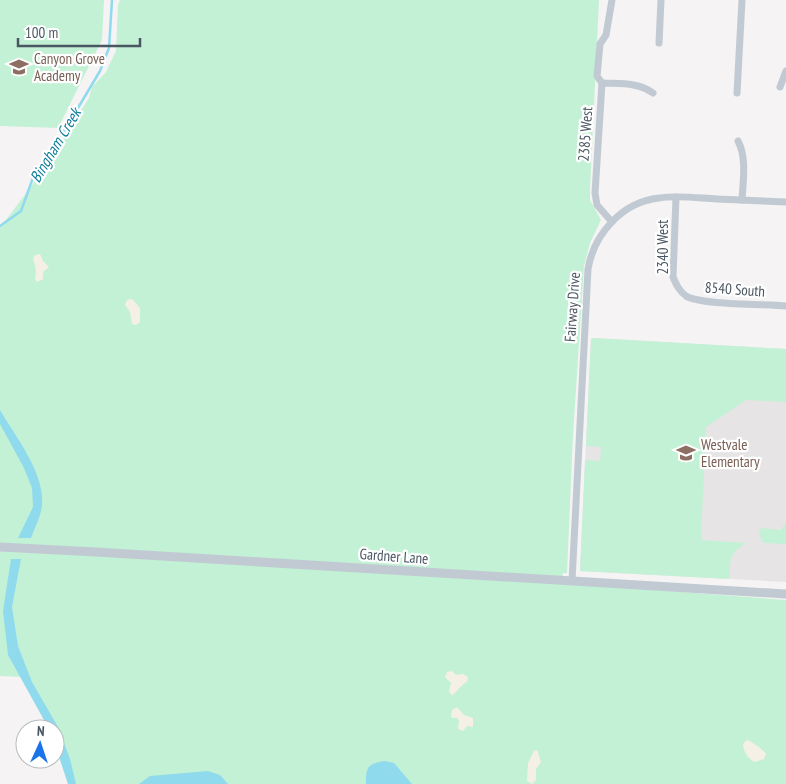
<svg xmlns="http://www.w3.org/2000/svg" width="786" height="784" font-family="'PT Sans Narrow',sans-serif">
<rect width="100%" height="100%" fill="#f5f3f3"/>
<path fill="#e6e4e5" d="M594,338L786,349V582L580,571L591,339Z"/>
<g fill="#c3f1d5">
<path d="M0,0H104L102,40L58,128L0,126Z"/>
<path d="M120,0H599L590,189V200L601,220L590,243L584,266L573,435L567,573H563L562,583L786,600V784H68L55,744V729H49L22,677L0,676V228L33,184L89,98L92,87L106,72L116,51L118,5Z"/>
<path d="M594,338L786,349V402L746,400L706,427L701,540L746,543C728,554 731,560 729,579L580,571L585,460L600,461L601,447L586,446L591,339Z"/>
<path d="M786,522V544L763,543L759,534L761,528L781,530Z"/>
</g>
<g fill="#f5f0e5">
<path d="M40,254L43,261L49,267L43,272V279L37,282L35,279L36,270L33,258L35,255Z"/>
<path d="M132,299L140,308V322L136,325L132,324L130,312L125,305L127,300Z"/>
<path d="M452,671L456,675L463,674L468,677L467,682C460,685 458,692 452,695L449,692L451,683L445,677L447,672Z"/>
<path d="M457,707L464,715L473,718V727L467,726L463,731L458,729L459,721L457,718H452L451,716L452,710Z"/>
<path d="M747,740C751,741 764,750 766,754L764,759L755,762C748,759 743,751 743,744Z"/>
<path d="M537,750L541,762L536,769V780L532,784L527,781L528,763L534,751Z"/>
</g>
<g fill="#90daee">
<path d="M0,410C15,436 45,473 42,505C41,516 35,527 31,538H18L33,507L32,488L24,468L0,424Z"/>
<path d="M11,559H21L12,607L18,646L32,682L58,727L70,759L76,784H68L55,744V729H49L8,655L3,611Z"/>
<path d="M385,761L394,763L412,784H366C365,767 369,763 385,761Z"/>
<path d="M208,771L220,775L228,784H139L150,776Z"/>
</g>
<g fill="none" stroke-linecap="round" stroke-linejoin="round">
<path stroke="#90daee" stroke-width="2.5" d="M0,226L21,211L34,175L63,133L100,71L109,48L112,0"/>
<g stroke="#c1cad2" stroke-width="7">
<path d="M659,43L661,0"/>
<path d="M602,83C620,84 638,82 653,93"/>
<path d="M780,87L786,71"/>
<path d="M737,93L742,0"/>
<path d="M738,141C747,158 743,181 742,200"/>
<path d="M676,197L673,277C676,284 679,291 686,296C700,305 766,304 786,306"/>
<path d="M612,222L597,205L595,193L602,83L597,76L600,44L606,35L612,0"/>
<path d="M572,581L588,269C594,234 622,202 659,198C678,195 698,198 717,199C740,200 763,201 786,202"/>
</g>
<path stroke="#c1cad2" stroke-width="9" d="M0,547L96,552L786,594"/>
</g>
<defs>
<g id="school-bare" transform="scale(1.5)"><path d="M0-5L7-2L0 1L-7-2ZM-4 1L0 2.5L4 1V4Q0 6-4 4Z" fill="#8d6e63" stroke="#fff" stroke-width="2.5" paint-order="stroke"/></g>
</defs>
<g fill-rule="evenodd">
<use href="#school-bare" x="19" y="67"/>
<use href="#school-bare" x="686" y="453"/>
</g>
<g text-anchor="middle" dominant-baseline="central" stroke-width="4.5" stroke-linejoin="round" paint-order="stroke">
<g font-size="15" fill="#785e54" stroke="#fff" text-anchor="start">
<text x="34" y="58">Canyon Grove<tspan x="34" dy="17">Academy</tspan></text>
<text x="701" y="444">Westvale<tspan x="701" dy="17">Elementary</tspan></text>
</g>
<g font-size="15" fill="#4a5661" stroke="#fff">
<text transform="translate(585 134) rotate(-86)">2385 West</text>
<text transform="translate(662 247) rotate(-90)">2340 West</text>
<text transform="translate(735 289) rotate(4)">8540 South</text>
<text transform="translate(572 307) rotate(-86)">Fairway Drive</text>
<text transform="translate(394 556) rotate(4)">Gardner Lane</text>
</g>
<g font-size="16" font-style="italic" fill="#0c7c9b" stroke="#fff">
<text transform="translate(55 145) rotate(-59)">Bingham Creek</text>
</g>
</g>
<g transform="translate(40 744) rotate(3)"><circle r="24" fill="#ffffff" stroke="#b7bbc0"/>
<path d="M0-4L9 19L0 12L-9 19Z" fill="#1a73e8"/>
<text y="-8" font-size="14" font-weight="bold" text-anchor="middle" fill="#4a5661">N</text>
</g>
<path d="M18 38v8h122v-8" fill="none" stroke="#4a5661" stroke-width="2.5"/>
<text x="25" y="38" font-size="15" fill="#4a5661" stroke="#ffffff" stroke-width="4" paint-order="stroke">100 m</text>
</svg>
